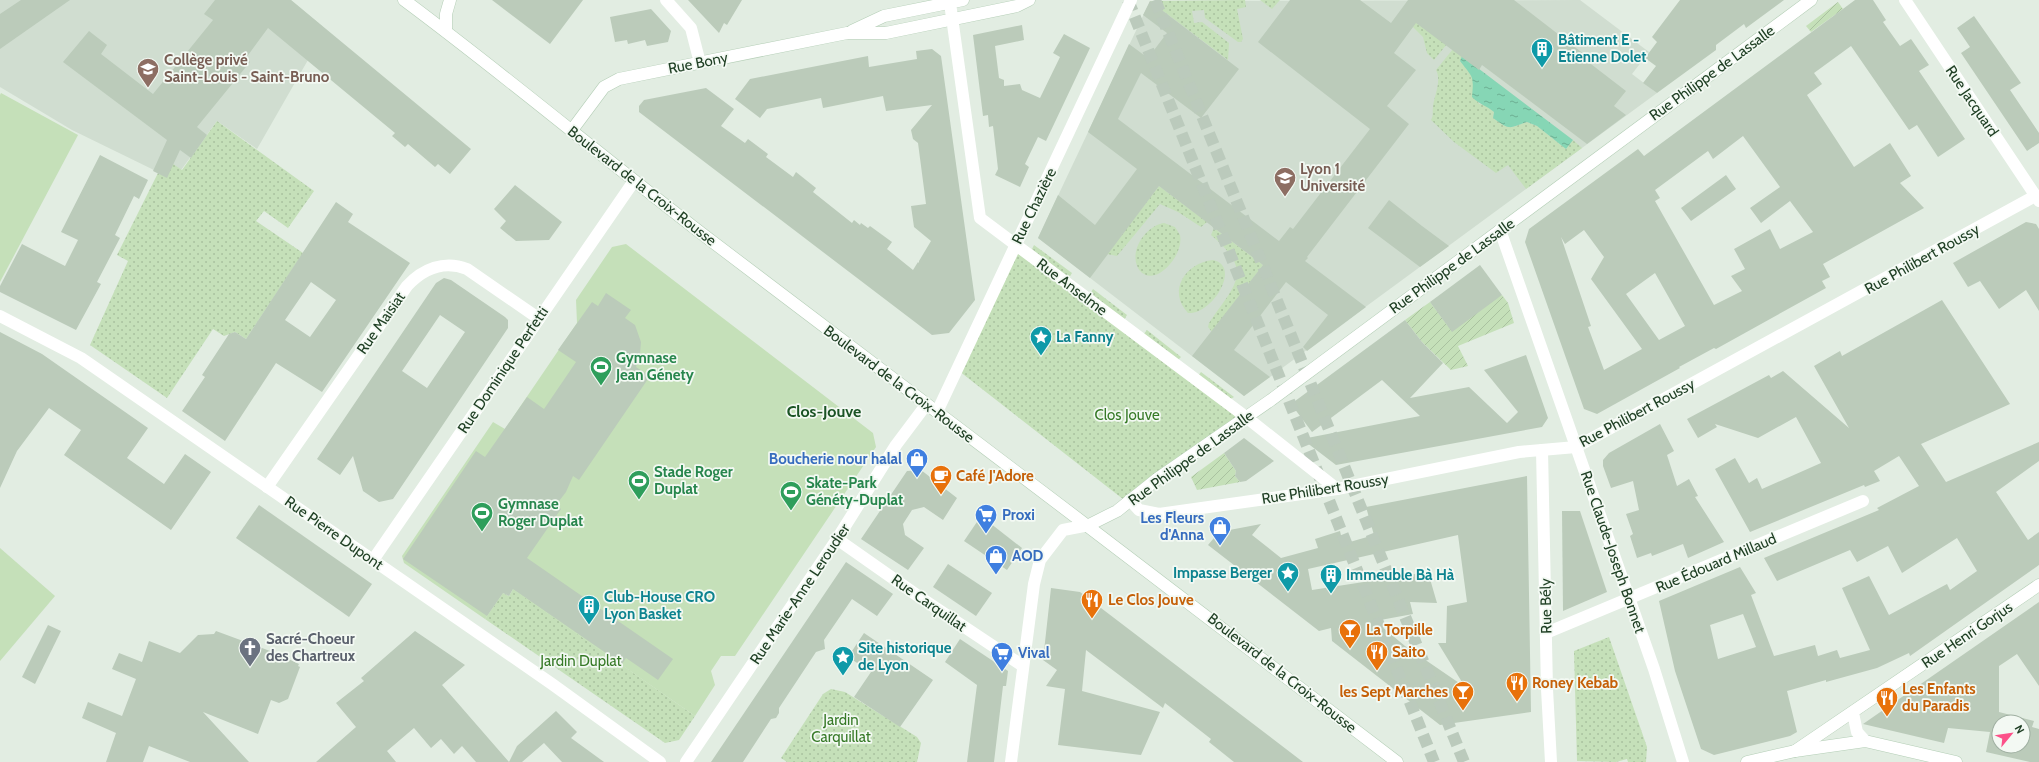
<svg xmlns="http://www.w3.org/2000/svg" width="2039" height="762" font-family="Cabin,sans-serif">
<defs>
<pattern id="grass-dots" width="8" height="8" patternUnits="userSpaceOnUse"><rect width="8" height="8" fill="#c5e0b9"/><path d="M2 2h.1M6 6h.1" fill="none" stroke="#a9c19f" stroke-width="1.8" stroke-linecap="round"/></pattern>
<pattern id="garden-furrows" width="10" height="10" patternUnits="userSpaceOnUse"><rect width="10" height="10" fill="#c5e0b9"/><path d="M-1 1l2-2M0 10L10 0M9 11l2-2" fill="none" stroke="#a9c19f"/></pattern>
<pattern id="water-ripples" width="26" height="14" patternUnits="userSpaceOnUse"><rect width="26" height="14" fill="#86d6b5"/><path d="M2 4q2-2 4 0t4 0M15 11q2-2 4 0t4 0" fill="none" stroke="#6daf93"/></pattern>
</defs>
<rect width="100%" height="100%" fill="#e2ede2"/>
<g fill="#d0ddd0">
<path d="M0,0H291L322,26L316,46L257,149L217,121L181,170L158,172L72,130L0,87Z"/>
<path d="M1580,0L1649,52L1632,74L1657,93L1244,396L1038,238L1150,1Z"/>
</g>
<g fill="url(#grass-dots)">
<path d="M1245,0L1246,7L1237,9L1243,39L1241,42H1238L1205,18L1204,10L1192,11L1194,23L1202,22L1229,43L1228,60L1150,1Z"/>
<path d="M1260,0H1280L1272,9Z"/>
<path d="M1403,8L1447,44L1434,60L1427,53L1423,37L1413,27Z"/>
<path d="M1453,49L1462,56L1460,61L1471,73L1474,81L1473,89L1479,104L1485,105L1494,112L1493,118C1510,130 1508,129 1527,122L1537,126L1566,149L1573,140L1582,148L1526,189L1508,165L1496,173L1454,142L1431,120C1434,114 1432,112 1433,107C1434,96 1442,81 1436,70Z"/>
<path d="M217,121L314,191L288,228L264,211L256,221L303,253L246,339L235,332L224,336L213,329L167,398L90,345L128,261L117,255L158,173L173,164L182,170Z"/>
<path d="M1159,186L1207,222L1201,227L1178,212L1160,204L1117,256L1107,254Z"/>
<path d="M1164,223L1175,227L1180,235C1182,245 1177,256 1170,264C1145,294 1121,260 1146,233C1151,228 1157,224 1164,223Z"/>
<path d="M1214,228L1263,265L1212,332L1208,327L1209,323C1235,284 1255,272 1211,235Z"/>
<path d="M1016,245L1245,418L1128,503L959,371Z"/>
<path d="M1034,245L1072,273L1069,278L1032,249Z"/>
<path d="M1213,260C1242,266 1212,315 1188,313C1167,291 1185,263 1213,260Z"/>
<path d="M1093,289L1127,315L1124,320L1090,294Z"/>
<path d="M1147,330L1181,357L1178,360L1143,335Z"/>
<path d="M1201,372L1234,397L1229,400L1198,376Z"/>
<path d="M513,589L695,716L679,740L665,743L485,619L503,593L509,596Z"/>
<path d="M1609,637L1647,747L1646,762H1628L1627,759L1616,762L1577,761L1574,651Z"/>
<path d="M831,689L845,692L917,737L921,743L917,762H787L781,758L823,694Z"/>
</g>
<g fill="url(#garden-furrows)">
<path d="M1838,2L1843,9L1811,32L1806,26Z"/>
<path d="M1502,295L1508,303L1514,323L1458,346L1468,366L1451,370L1422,342L1405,320L1430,302L1448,326Z"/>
<path d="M1224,453L1236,471L1235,476L1240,482L1197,490L1191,477Z"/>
</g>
<g fill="#c5e0b9">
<path d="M1,93L78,135L0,282V95Z"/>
<path d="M626,244L873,433L876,447L735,656H721L711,671L715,685L695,716L508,586L485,619L404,563L402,556L493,422L505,429L577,323L576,300L612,247Z"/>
<path d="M0,548L55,596L0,661Z"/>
</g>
<path fill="url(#water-ripples)" d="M1462,56L1573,140L1566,149L1537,126L1527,122C1508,129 1510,130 1493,118L1494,112C1487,106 1479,104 1472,97C1474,75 1473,78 1460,61Z"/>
<g fill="#bbcbba" fill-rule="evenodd">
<path d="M21,0H70L0,49V14Z"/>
<path d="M215,0H291L471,149L450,174L438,164L435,167L408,144L405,147L392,136L395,133L268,28L246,58L250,62L197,127L207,135L191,158L180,150L167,178L153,171L167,140L63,62L89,31L107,45L101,54L153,94L213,20L204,14Z"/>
<path d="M492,0H583L550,44Z"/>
<path d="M688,0H742L727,25L724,23L719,33Z"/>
<path d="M1290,0H1360L1391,23L1408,0H1514L1589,58L1587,61L1626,91L1614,106L1626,115L1587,144L1482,65L1479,70L1416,23L1394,53L1416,70L1387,106L1409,124L1307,257L1308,258L1305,261L1366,307L1307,351L1303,347L1328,315L1286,282L1234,350L1270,377L1244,396L1192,356L1263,265L1159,186L1090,278L1038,238L1058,195L1095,225L1137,169L1088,132L1129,44L1148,58L1167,33L1143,15L1150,1L1239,69L1201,118L1141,73L1118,119L1279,241L1290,227L1293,229L1370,129L1258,42Z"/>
<path d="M1680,0H1784L1746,28L1744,24L1716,45V50L1657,93L1643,83L1656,66L1645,58L1657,42L1652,37Z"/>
<path d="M1855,0H1873L1886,20L1883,22L1900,46L1911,39L1929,65L1919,71L1965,139L1938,157L1917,125L1909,130L1851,46L1814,73L1822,84L1807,95L1854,167L1890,143L1911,176L1900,183L1924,208L1823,264L1830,277L1822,281L1826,288L1716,349L1714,348L1679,367L1680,368L1597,414L1584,409L1525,242L1529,229L1638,149L1644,156ZM1743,136L1780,187L1750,208L1761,223L1790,201L1813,232L1780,249L1770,229L1734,249L1745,269L1731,276L1742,291L1714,305L1655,201L1660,198L1655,190L1708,151L1713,159ZM1584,230L1604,257L1591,279L1642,349L1604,370L1588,327L1591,326L1561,237L1565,244ZM1655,273L1685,326L1659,340L1626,294Z"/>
<path d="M651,9L671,31L668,42L647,46L645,40L628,44L627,40L615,42L610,17Z"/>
<path d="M1974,16L2021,83L2010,90L2039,133V143L2027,151L1961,53L1970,47L1957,28Z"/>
<path d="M1022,25L1024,40L995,46L999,78L1004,80V86L1020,84L1022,90L1040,98L1060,57L1053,53L1064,34L1090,48L1046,141L1038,137L1025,164L1029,167L1020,187L995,175L998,169L993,126L989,127L988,115L983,116L973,35Z"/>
<path d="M932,49L941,56L975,300L949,333L932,335L639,112V106L644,100L706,88L734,109L721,126L745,143L748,139L768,154L766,157L793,177L796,172L816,188L813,192L852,223L854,220L860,225L861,223L868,228L870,226L892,242L887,249L913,270L918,262L919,263V261L931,241L914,227L911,206L926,204L918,143L913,139L911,130L932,105L886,111L883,96L823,108L821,98L767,109L760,118L735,99L750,79L868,56L869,67L917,59L916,51Z"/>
<path d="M100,155L148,180L139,199L134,196L115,235L120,238L97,282L101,284L76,330L0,292V286L22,244L65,266L78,240L61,232Z"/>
<path d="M1726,175L1736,189L1691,221L1681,208Z"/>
<path d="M515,185L562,222L549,240L516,241L500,228L506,221L494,209Z"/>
<path d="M1389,200L1422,226L1449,246L1420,267L1368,228Z"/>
<path d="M336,202L353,214L348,222L410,263L322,392L276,363L225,441L182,411L205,377L202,375L229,334L235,332L246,339ZM311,282L336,300L310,337L285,320Z"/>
<path d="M2026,222L2036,224L2039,229V311L2026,290L1999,309L1980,281L1968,287L1953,263Z"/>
<path d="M1480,265L1502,295L1452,332L1430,302Z"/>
<path d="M444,278L451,280L505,317L508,320V328L393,499L379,502L363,491L353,456L340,475L317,459L436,283ZM440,315L465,332L427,388L402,371Z"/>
<path d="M606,293L631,310L625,318L635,325L641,342L640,354L636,367L650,376L579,480L573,476L566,492L556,505L561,509L527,558L673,659L658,680L626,658L622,664L513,589L509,596L503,593L487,616L403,559L476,451L485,457L527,397L544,409L576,362L558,350L592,302L598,306Z"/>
<path d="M1942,300L2010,404L1921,444L1946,482L2039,442V461L1996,492L2028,540L2039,532V565L1910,656L1909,653L1877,668L1826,682V680L1787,691L1797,732L1790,736L1714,755L1701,749L1675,671L1659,601L1740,567L1756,593L1751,595L1774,656L1815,645L1818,656L1837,650L1840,658L1870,650L1842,588L1869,576L1889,615L1947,584L1950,590L1977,571L1957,538L1902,573L1888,546L1857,562L1850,550L1777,581L1764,558L1879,510L1877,508L1919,486L1899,456L1874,471L1880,481L1865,487L1864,485L1750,532L1715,469L1735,458L1749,483L1757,478L1762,489L1821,463L1796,417L1758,438L1715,424L1717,427L1698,438L1687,419L1769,375L1771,378L1783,371L1849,428L1814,366L1840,351L1842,356ZM1743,614L1756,647L1718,659L1710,625Z"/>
<path d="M1405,320L1422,342L1443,363L1410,398L1469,387L1507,423L1518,412L1484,370L1526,355L1548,418L1542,427L1336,465L1302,439L1420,416L1382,380L1312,432L1291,404Z"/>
<path d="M0,332L42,354L148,428L127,458L164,484L185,454L211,472L171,530L64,455L81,430L49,408L17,451L0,488Z"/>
<path d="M1660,424L1674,451L1667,455L1677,486L1689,479L1698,496L1695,497L1724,542L1688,558L1683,544L1652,556L1651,553L1637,558L1630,536L1633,534L1626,514L1639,510L1633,481L1611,488L1603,466V460L1609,453Z"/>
<path d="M1244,438L1274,461L1246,481L1240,482L1235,476L1236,471L1224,453Z"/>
<path d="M921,470L957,498L943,520L924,507L912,510L903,524L905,535L924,548L908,570L861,539L907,471Z"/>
<path d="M1527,476L1531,712L1440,725L1332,641L1331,628L1319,631L1208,545L1219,532L1261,524L1252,535L1281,558L1318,548L1315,539L1340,531L1343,544L1374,535L1366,507ZM1458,535L1467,602L1447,606L1446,643H1438L1465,687L1405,646L1375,621L1413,614L1410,602L1437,603L1428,572L1312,590L1308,569Z"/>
<path d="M259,505L372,584L349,617L236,538Z"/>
<path d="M1562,511H1580L1607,592L1563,611Z"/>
<path d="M981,516L1022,548L1007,570L964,541Z"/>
<path d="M846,562L893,594L877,616L852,599L824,640L825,649L816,652L779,708V713L776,718L771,719L743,762H711Z"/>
<path d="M948,564L992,593L976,616L933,587Z"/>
<path d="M1051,588L1080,592L1303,762H1234L1209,742L1211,739L1165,703L1163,708L1086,650L1082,691L1160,712L1141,755L1058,745L1065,689L1046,686L1057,670L1043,660Z"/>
<path d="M2039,602V686L2017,654L1999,666V712L2034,721L2032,727L2039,729V762H2030L1986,752L1990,732L1948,728L1944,743L1863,724ZM1999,722H2023V746H1999Z"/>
<path d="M48,625L61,631L35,684L22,677Z"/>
<path d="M216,631L278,654L299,664L298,666L300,667L288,699L279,703L271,700L258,734L203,712L249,762H190L149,746L143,762H106L116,733L82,718L88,702L122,716L136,679L112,669L119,653L142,662L149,641L180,653L198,635L214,634Z"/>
<path d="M415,631L465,665L442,685L509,762H476L462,746L454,754L441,739L431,748L414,728L387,751L396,762H316L356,727L336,703L364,681L361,678Z"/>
<path d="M864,633L933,680L900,727L854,697L871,672L848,657Z"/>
<path d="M960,639L1008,671L1006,686H1003L994,762H967L977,685L945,662Z"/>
<path d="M556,711L577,732L571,738L604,762H562L544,743L522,762H509L517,746Z"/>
</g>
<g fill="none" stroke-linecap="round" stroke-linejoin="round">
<g stroke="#bbcabc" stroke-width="12" stroke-dasharray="12 6" stroke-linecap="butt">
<path d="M1128,0L1434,762"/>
<path d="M1155,0L1464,762"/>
</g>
<g stroke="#b4ceb6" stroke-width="13">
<g id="secondary">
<path d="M404,0C505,75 601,156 701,233C933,410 1166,584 1397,762"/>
<path d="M446,31V14L450,0"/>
<path d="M852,31L884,16L963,0"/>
<path d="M572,130L604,87L619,79L847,33H886L1017,6L1029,0"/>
<path d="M1089,525L1117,511L1157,479L1271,400L1811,0"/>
<path d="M1795,751L2039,585"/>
<path d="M1747,762L1795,751L1865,741L1956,762"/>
</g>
</g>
<g stroke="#fff" stroke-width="12">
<path d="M666,0L691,28L700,63"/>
<path d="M1905,0L2039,201"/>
<path d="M950,3L980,218L1246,417L1337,489"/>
<path d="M1500,230L1654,669L1683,762"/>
<path d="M0,316L81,358L552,684L660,762"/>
<path d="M937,412L1131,0"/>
<path d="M1542,450L1547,689L1551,762"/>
<path d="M267,487L407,286C423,269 444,260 467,269L538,318"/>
<path d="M1130,500L1139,510L1159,514L1337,489L1519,452L1576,447L2035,196"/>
<path d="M837,539L921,598L1023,666"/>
<path d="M373,560L634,181"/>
<path d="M1546,633L1863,501"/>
<path d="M1853,713L1857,732L1865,741"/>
<path d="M686,762L837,539L896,445L926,405"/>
<path d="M1011,762L1034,584L1040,560L1063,530L1089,525"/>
</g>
<use href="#secondary" stroke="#fff" stroke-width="12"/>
</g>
<defs>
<g id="building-pin" transform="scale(1.15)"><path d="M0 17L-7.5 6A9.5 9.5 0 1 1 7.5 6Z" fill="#0f9aa8" stroke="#f3f9f3"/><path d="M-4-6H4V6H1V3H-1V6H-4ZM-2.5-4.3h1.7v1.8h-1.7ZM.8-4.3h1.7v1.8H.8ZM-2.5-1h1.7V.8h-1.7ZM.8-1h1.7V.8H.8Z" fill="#fff"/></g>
<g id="school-pin" transform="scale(1.15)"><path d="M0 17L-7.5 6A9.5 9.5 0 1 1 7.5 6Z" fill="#8d6e63" stroke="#f3f9f3"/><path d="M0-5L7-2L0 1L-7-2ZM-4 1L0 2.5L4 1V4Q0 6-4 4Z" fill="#fff"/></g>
<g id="university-pin" transform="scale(1.15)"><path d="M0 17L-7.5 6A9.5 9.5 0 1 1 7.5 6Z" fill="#8d6e63" stroke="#f3f9f3"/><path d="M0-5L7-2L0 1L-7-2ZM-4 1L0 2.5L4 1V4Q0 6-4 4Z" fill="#fff"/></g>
<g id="sight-pin" transform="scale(1.15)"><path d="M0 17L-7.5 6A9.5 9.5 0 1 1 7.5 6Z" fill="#0f9aa8" stroke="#f3f9f3"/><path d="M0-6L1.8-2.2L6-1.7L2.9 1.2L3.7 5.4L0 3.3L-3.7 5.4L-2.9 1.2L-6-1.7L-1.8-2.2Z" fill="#fff"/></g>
<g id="stadium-pin" transform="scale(1.15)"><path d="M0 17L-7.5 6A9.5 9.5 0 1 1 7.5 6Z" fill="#2e9e5b" stroke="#f3f9f3"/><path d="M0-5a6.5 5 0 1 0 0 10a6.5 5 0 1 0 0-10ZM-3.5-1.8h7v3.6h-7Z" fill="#fff"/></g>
<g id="shop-pin" transform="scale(1.15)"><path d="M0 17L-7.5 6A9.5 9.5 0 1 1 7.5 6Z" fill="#3f7fe0" stroke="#f3f9f3"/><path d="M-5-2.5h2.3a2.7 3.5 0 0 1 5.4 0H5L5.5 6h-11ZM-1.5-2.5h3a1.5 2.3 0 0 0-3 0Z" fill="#fff"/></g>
<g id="cafe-pin" transform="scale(1.15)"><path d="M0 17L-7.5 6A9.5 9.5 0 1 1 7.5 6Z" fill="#e8710a" stroke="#f3f9f3"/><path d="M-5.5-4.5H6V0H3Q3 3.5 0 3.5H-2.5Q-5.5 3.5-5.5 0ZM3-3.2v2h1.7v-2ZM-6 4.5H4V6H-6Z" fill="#fff"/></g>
<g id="supermarket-pin" transform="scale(1.15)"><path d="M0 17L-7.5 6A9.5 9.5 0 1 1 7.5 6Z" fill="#3f7fe0" stroke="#f3f9f3"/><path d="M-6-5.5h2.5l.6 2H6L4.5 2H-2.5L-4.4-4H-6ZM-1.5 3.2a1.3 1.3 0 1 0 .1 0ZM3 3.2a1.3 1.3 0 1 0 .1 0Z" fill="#fff"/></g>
<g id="restaurant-pin" transform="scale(1.15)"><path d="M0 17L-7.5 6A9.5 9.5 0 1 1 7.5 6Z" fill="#e8710a" stroke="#f3f9f3"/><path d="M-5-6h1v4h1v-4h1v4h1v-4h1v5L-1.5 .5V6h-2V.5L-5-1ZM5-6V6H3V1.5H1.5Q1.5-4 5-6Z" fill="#fff"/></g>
<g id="bar-pin" transform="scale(1.15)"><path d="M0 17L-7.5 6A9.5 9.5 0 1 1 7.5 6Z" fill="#e8710a" stroke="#f3f9f3"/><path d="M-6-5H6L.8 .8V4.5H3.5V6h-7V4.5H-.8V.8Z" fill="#fff"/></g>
<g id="church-pin" transform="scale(1.15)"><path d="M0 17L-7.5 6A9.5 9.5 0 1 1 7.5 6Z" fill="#6b7280" stroke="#f3f9f3"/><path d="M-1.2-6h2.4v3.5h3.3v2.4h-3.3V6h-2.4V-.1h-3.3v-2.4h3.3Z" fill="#fff"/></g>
</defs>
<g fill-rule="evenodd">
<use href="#building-pin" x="1542" y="49"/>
<use href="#school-pin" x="148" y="69"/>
<use href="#university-pin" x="1285" y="178"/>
<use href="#sight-pin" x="1041" y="337"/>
<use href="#stadium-pin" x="601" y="367"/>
<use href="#shop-pin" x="917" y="459"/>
<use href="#cafe-pin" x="941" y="476"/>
<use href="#stadium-pin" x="639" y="481"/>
<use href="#stadium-pin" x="791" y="492"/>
<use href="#stadium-pin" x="482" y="513"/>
<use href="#supermarket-pin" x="986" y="515"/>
<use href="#shop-pin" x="1220" y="527"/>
<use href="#shop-pin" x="996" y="556"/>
<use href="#sight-pin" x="1288" y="573"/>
<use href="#building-pin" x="1331" y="575"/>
<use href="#restaurant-pin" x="1092" y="600"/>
<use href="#building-pin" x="589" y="606"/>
<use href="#bar-pin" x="1350" y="630"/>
<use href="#church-pin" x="250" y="648"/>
<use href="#restaurant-pin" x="1377" y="652"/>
<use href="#supermarket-pin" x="1002" y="653"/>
<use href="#sight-pin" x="843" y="657"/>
<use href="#restaurant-pin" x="1517" y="683"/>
<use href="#bar-pin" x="1463" y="692"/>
<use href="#restaurant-pin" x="1887" y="698"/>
</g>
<g text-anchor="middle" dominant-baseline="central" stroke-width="3.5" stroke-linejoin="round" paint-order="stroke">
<g font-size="15" font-weight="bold" fill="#0d838f" stroke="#f3f9f3" text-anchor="start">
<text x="1558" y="40">Bâtiment E -<tspan x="1558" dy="17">Etienne Dolet</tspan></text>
<text x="1056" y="337">La Fanny</text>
<text x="1272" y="573" text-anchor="end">Impasse Berger</text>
<text x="1346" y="575">Immeuble Bà Hà</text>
<text x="604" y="597">Club-House CRO<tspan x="604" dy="17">Lyon Basket</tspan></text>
<text x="858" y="648">Site historique<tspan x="858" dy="17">de Lyon</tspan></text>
</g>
<g font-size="15" font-weight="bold" fill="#785e54" stroke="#f3f9f3" text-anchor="start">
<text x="164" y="60">Collège privé<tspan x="164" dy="17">Saint-Louis - Saint-Bruno</tspan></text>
<text x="1300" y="169">Lyon 1<tspan x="1300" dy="17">Université</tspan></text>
</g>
<g font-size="15" fill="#204025" stroke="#f3f9f3">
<text transform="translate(698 63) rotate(-11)">Rue Bony</text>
<text transform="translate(1712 73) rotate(-36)">Rue Philippe de Lassalle</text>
<text transform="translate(1972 101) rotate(56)">Rue Jacquard</text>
<text transform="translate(642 186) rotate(38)">Boulevard de la Croix-Rousse</text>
<text transform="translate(1034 206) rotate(-64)">Rue Chazière</text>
<text transform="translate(1922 259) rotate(-29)">Rue Philibert Roussy</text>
<text transform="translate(1452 266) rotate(-36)">Rue Philippe de Lassalle</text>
<text transform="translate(1072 287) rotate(37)">Rue Anselme</text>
<text transform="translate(381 323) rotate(-55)">Rue Maisiat</text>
<text transform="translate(503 370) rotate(-56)">Rue Dominique Perfetti</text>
<text transform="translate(899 384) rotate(37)">Boulevard de la Croix-Rousse</text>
<text transform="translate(1637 413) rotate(-28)">Rue Philibert Roussy</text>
<text transform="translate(1191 458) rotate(-36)">Rue Philippe de Lassalle</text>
<text transform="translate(1325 489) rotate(-9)">Rue Philibert Roussy</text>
<text transform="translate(334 533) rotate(35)">Rue Pierre Dupont</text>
<text transform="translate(1613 552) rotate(71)">Rue Claude-Joseph Bonnet</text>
<text transform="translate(1716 563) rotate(-23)">Rue Édouard Millaud</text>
<text transform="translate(800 594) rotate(-56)">Rue Marie-Anne Leroudier</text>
<text transform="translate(929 603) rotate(35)">Rue Carquillat</text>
<text transform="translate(1546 606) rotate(-91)">Rue Bély</text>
<text transform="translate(1967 635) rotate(-34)">Rue Henri Gorjus</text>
<text transform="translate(1282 673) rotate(38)">Boulevard de la Croix-Rousse</text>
</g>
<g font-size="15" font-weight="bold" fill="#27864d" stroke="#f3f9f3" text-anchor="start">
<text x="616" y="358">Gymnase<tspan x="616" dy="17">Jean Génety</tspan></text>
<text x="654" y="472">Stade Roger<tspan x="654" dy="17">Duplat</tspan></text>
<text x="806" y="483">Skate-Park<tspan x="806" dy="17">Généty-Duplat</tspan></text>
<text x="498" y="504">Gymnase<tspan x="498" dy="17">Roger Duplat</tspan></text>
</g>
<g font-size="15" fill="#377a27" stroke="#f3f9f3">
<text x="1127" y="415">Clos Jouve</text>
<text x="581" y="661">Jardin Duplat</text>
<text x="841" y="720">Jardin<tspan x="841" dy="17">Carquillat</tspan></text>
</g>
<g font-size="15" font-weight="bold" fill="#366cbe" stroke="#f3f9f3" text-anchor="start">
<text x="902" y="459" text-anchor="end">Boucherie nour halal</text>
<text x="1002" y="515">Proxi</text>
<text x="1204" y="518" text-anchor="end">Les Fleurs<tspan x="1204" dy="17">d'Anna</tspan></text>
<text x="1012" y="556">AOD</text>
<text x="1018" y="653">Vival</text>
</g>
<g font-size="15" font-weight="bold" fill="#c56008" stroke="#f3f9f3" text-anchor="start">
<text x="956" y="476">Café J'Adore</text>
<text x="1108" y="600">Le Clos Jouve</text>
<text x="1366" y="630">La Torpille</text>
<text x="1392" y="652">Saito</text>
<text x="1532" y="683">Roney Kebab</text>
<text x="1902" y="689">Les Enfants<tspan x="1902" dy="17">du Paradis</tspan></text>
<text x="1448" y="692" text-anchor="end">les Sept Marches</text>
</g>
<g font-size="15" font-weight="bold" fill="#5b616d" stroke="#f3f9f3" text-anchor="start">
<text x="266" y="639">Sacré-Choeur<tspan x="266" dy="17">des Chartreux</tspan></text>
</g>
<g font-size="16" font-weight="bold" fill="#1b5425" stroke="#f3f9f3">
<text x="824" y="411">Clos-Jouve</text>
</g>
</g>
<g transform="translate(2011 734) rotate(61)"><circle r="19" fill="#f3f9f3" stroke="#9fafa1"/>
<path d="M0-3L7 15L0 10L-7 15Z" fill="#fc5189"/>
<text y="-6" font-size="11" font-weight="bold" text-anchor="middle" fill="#204025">N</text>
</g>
</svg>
